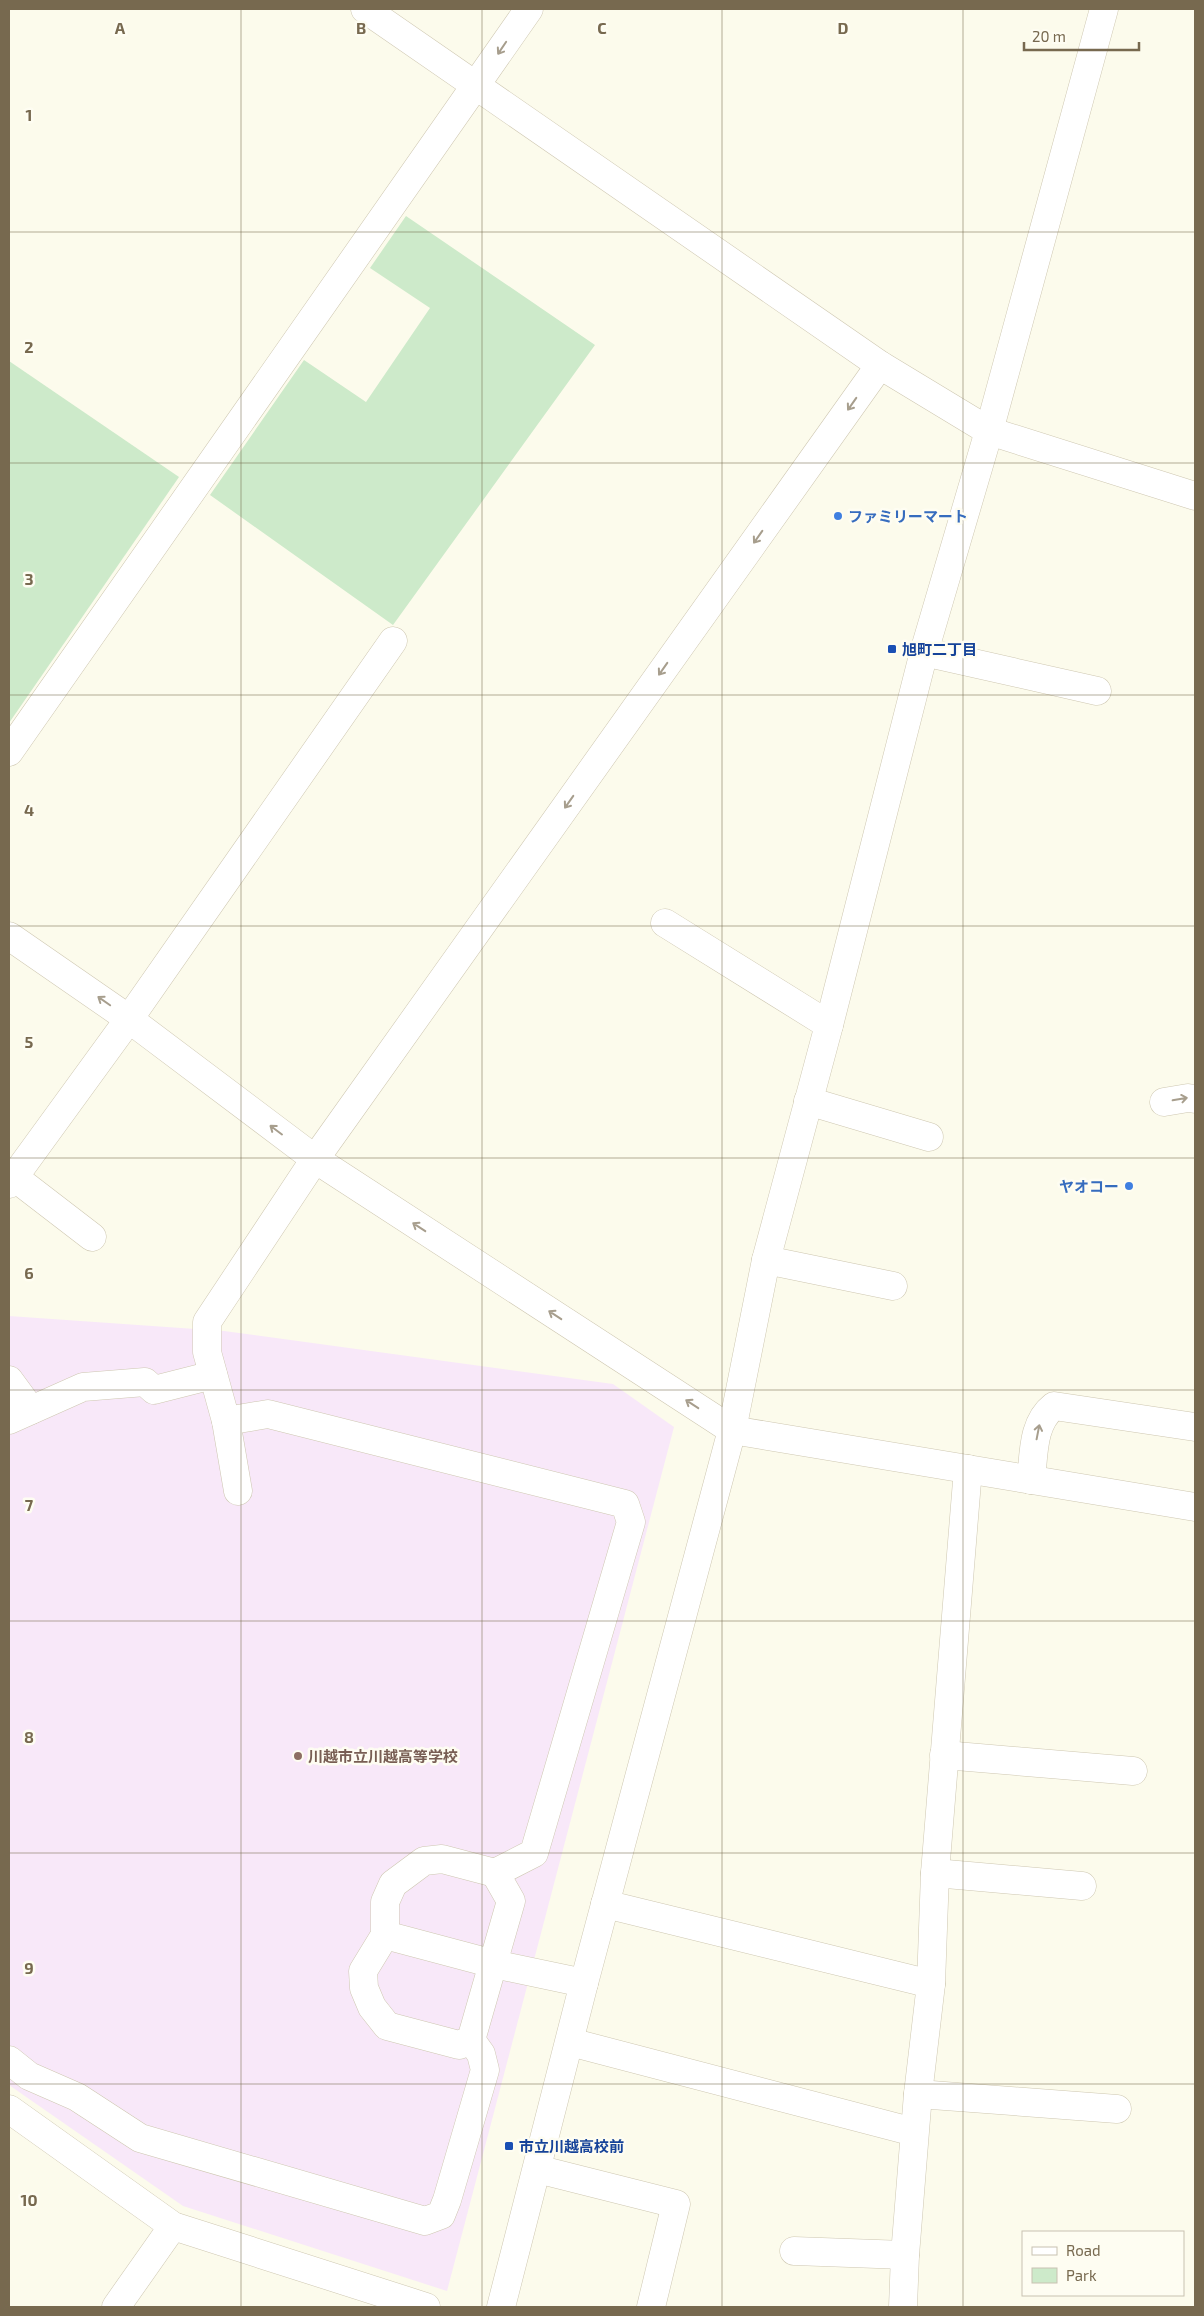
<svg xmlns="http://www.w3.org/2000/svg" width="1204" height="2316" font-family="'Exo 2','Noto Sans JP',sans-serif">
<rect width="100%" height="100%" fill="#fcfbec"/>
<path fill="#f8e8f9" d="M9,1316L224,1331L613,1384L674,1427L447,2291L183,2206L9,2085Z"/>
<g fill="#cdeaca">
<path d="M406,216L595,345L393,625L210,495L304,360L366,402L430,308L370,268Z"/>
<path d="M9,361L179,477L9,723Z"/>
</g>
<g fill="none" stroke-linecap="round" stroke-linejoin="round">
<g stroke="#cec7b1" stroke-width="29">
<g id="minor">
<path d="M365,9L880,365L989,431L1195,496"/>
<path d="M924,652L1097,691"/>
<path d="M9,752L529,9"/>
<path d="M665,923L829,1025"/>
<path d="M9,936L129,1019L315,1159L732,1430L1195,1507"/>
<path d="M808,1101L929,1137"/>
<path d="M1164,1102L1188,1098L1195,1099"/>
<path d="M14,1177L92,1237"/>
<path d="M9,1184L129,1019L393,641"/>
<path d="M766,1260L893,1286"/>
<path d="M9,1380L31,1410"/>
<path d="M9,1420L83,1387L145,1382L154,1390L213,1375"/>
<path d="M226,1421L268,1414L625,1504L631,1522L534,1853L495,1873"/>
<path d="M1031,1480C1034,1454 1032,1423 1054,1406L1195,1427"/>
<path d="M238,1491L226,1421L207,1352V1322L315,1159L880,365"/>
<path d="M944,1755L1133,1771"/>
<path d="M442,1859L495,1873L511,1901L471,2040L459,2045L387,2026L372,2007L364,1988L363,1971L385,1935V1902L393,1884L424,1861Z"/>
<path d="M935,1873L1082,1886"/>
<path d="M605,1904L931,1984"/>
<path d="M385,1935L494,1964L584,1983"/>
<path d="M570,2042L914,2132"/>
<path d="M9,2060L29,2076L77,2097L140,2138L425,2221L441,2215L447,2200L485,2070L481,2054L471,2040"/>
<path d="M918,2094L1117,2109"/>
<path d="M9,2109L173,2226L426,2307"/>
<path d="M537,2169L676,2204L651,2307"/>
<path d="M794,2251L905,2255"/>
<path d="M116,2307L173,2226"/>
<path d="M501,2307L584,1983L732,1430L766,1260L829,1025L924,652L989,431L1104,9"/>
<path d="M903,2307L905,2255L918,2094L931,1984L935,1873L968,1469"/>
</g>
</g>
<use href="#minor" stroke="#fff" stroke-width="28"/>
</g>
<defs><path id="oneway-shaft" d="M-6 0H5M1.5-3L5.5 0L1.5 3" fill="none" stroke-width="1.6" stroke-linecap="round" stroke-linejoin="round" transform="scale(1.25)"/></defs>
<g stroke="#a79e8d">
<use href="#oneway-shaft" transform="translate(502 48) rotate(124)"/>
<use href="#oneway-shaft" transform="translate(852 404) rotate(125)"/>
<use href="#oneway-shaft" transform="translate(758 537) rotate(125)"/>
<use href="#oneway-shaft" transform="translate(663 669) rotate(125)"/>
<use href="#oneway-shaft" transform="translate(569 802) rotate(125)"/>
<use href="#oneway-shaft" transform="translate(104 1001) rotate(-145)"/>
<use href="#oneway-shaft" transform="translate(1180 1099) rotate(-10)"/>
<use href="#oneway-shaft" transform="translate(276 1130) rotate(-143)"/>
<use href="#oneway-shaft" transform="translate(419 1227) rotate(-147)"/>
<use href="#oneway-shaft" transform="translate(555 1315) rotate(-147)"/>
<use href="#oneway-shaft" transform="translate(692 1404) rotate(-147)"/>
<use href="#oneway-shaft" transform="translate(1038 1432) rotate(-79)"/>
</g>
<path fill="none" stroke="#77694f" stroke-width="1" stroke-opacity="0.55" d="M241,9V2307M482,9V2307M722,9V2307M963,9V2307M9,232H1195M9,463H1195M9,695H1195M9,926H1195M9,1158H1195M9,1390H1195M9,1621H1195M9,1853H1195M9,2084H1195"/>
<g fill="#3f7fe0" stroke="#fefdf2" stroke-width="2">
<circle cx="838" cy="516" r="5"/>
<circle cx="1129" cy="1186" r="5"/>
</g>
<g fill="#1a4fb4" stroke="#fefdf2" stroke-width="2">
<rect x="887" y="644" width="10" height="10" rx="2.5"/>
<rect x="504" y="2141" width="10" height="10" rx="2.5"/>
</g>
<circle fill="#8d6e63" stroke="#fefdf2" stroke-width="2" cx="298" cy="1756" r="5"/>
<g text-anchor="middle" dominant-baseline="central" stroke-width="5" stroke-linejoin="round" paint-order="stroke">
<g font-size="15" font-weight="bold" fill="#366cbe" stroke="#fefdf2" text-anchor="start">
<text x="848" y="516">ファミリーマート</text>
<text x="1119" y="1186" text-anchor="end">ヤオコー</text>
</g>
<g font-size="15" font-weight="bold" fill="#164399" stroke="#fefdf2" text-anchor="start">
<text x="902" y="649">旭町二丁目</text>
<text x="519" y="2146">市立川越高校前</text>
</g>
<g font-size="15" font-weight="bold" fill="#785e54" stroke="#fefdf2" text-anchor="start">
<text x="308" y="1756">川越市立川越高等学校</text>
</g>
</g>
<g font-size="16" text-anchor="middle" font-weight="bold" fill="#77694f" stroke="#fefdf2" stroke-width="5" stroke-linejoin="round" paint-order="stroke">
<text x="120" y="34">A</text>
<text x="361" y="34">B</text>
<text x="602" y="34">C</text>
<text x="843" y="34">D</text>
<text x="29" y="121">1</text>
<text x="29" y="353">2</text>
<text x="29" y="585">3</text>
<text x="29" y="816">4</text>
<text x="29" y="1048">5</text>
<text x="29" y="1279">6</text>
<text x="29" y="1511">7</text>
<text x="29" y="1743">8</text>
<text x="29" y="1974">9</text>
<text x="29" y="2206">10</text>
</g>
<rect width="1204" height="2316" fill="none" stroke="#77694f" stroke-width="20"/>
<rect x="1022" y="2231" width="162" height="65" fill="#fefdf2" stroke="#c8c2b1"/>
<rect x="1032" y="2247" width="25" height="8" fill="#ffffff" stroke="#c8c2b1"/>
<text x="1066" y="2256" font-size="15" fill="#77694f">Road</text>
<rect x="1032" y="2268" width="25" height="15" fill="#cdeaca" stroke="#c8c2b1"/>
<text x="1066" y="2281" font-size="15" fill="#77694f">Park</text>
<path d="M1024 42v8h115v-8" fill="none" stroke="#77694f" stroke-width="2.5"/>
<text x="1032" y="42" font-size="15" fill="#77694f" stroke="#fefdf2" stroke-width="4" paint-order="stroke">20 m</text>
</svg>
